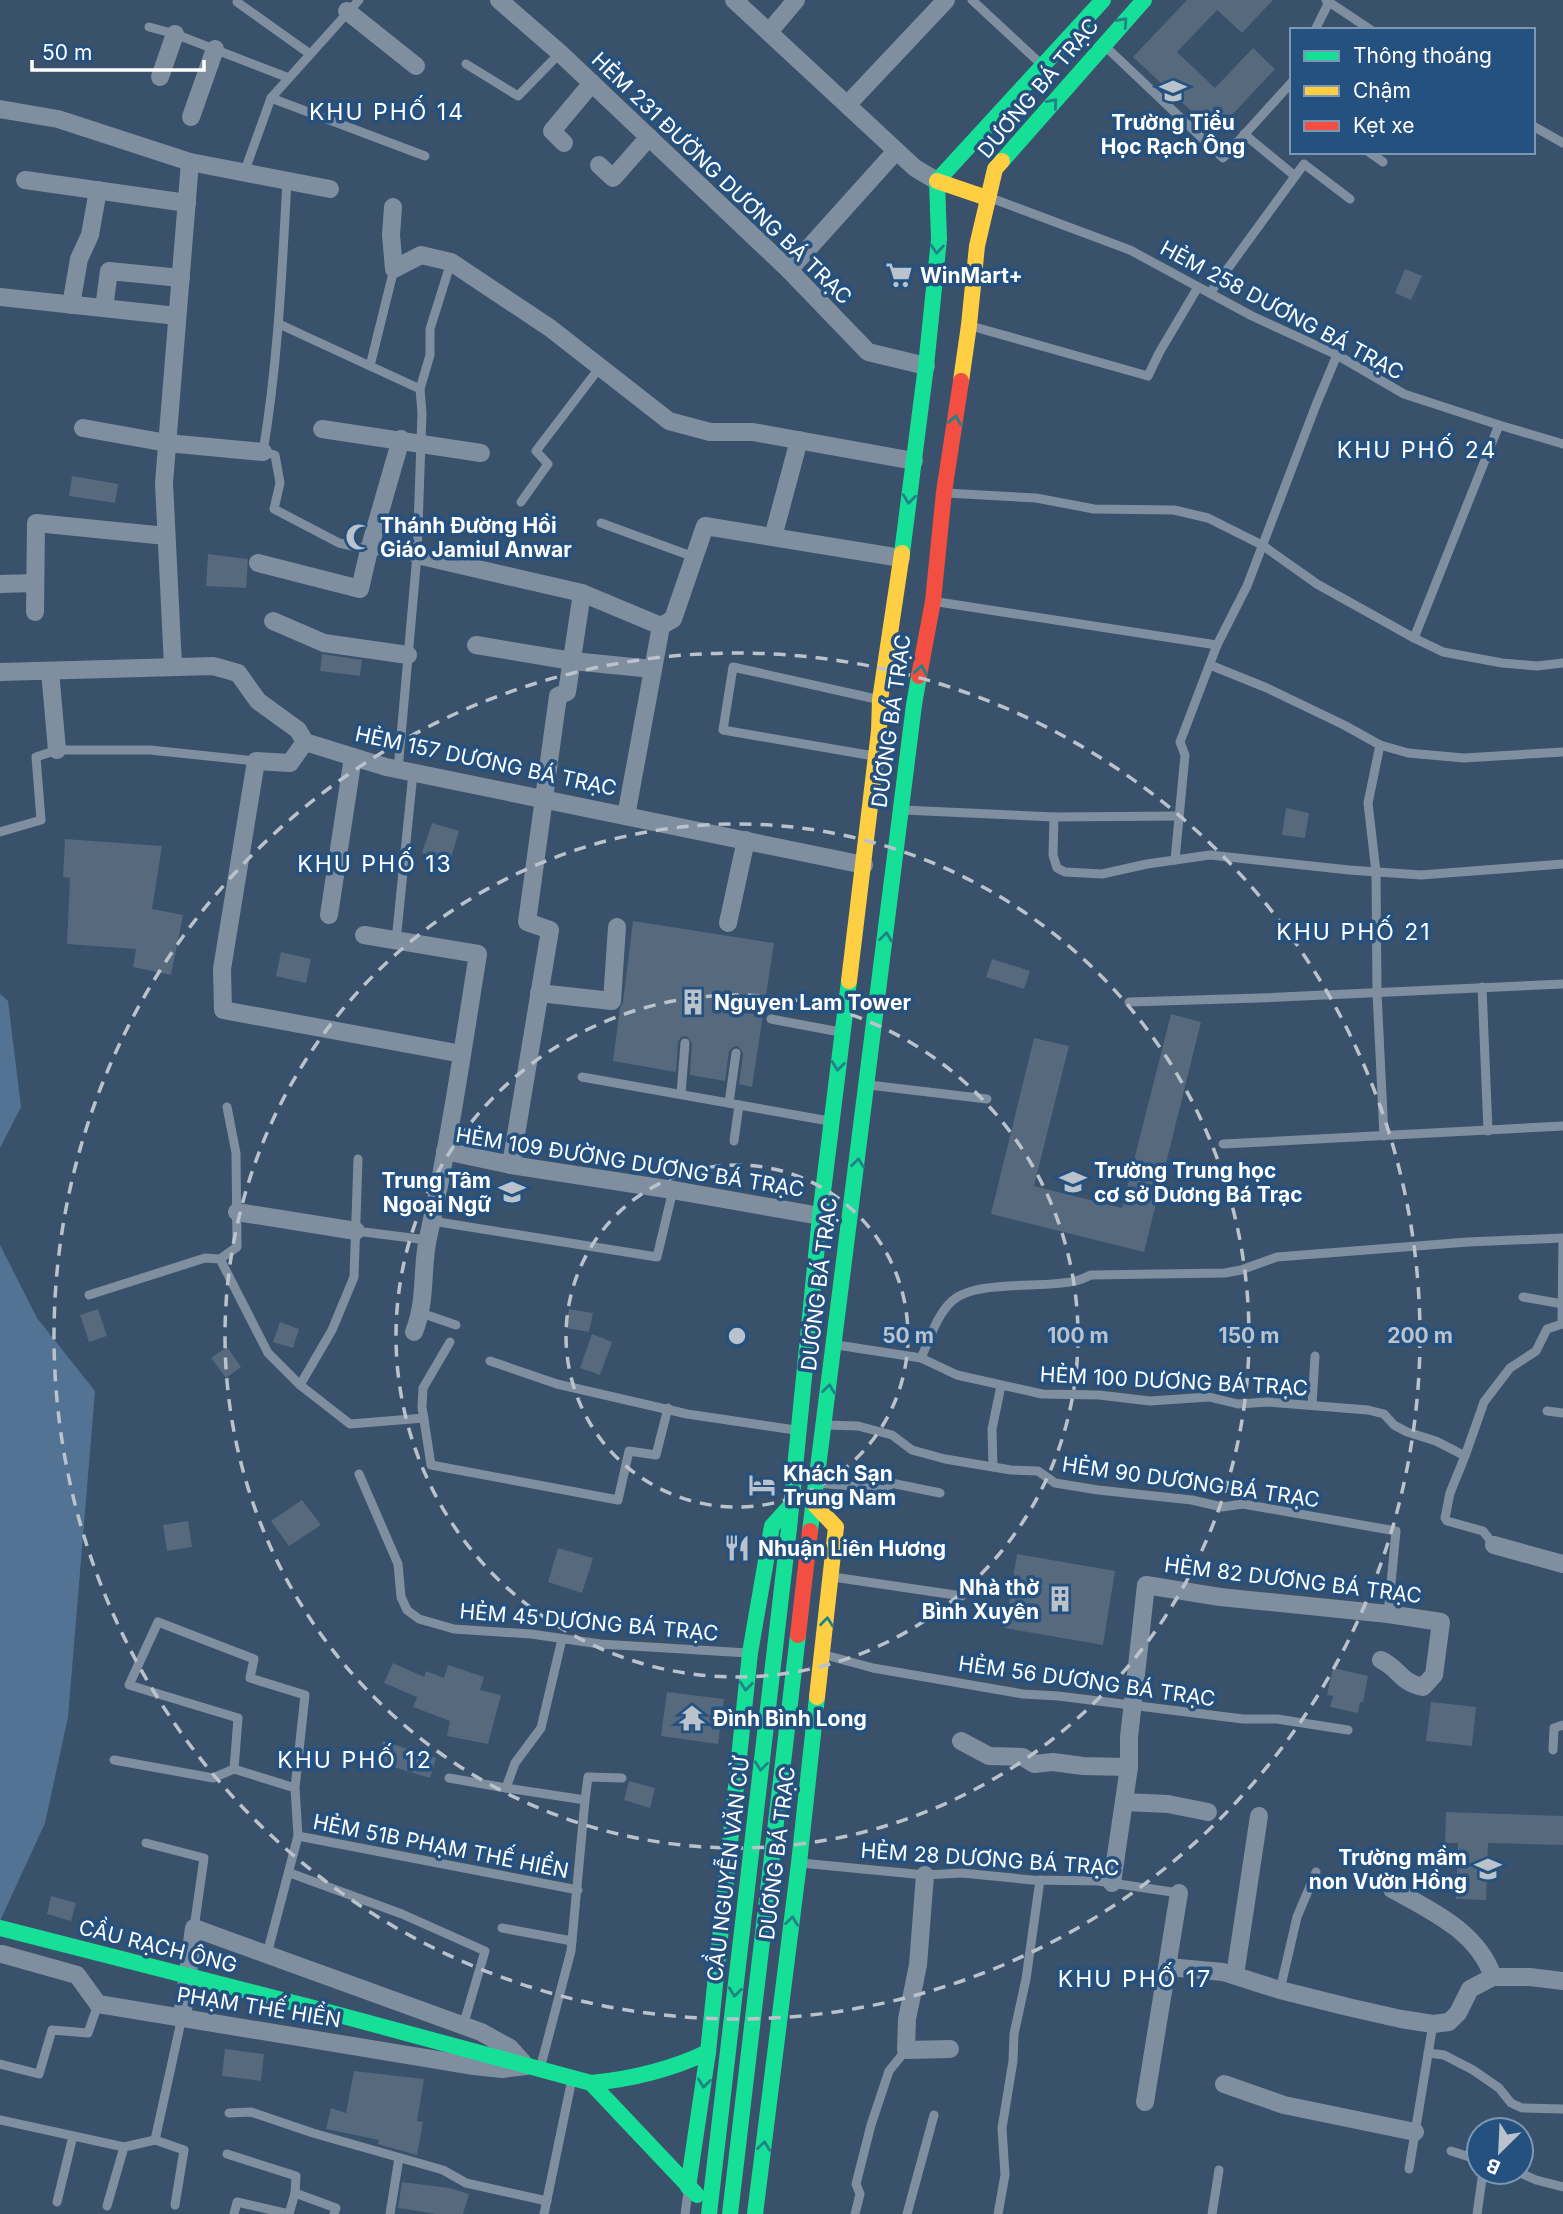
<svg xmlns="http://www.w3.org/2000/svg" width="1563" height="2214" font-family="Inter,sans-serif">
<rect width="100%" height="100%" fill="#39516a"/>
<g fill="#537394">
<path d="M0,994L8,1001L21,1107L0,1148Z"/>
<path d="M0,1245L37,1318L95,1391L68,1717L45,1823L0,1921Z"/>
</g>
<g fill="#56697d">
<path d="M1187,0H1273L1242,33L1217,10L1177,52L1215,88L1253,48L1275,69L1215,133L1133,57Z"/>
<path d="M1405,269L1422,276L1411,300L1395,293Z"/>
<path d="M72,476L118,484L115,503L69,496Z"/>
<path d="M208,554L248,559L246,588L206,586Z"/>
<path d="M322,654L362,660L360,676L320,671Z"/>
<path d="M1286,808L1309,813L1305,838L1282,835Z"/>
<path d="M432,823L459,831L450,861L422,853Z"/>
<path d="M65,839L162,846L152,909L183,915L171,975L133,967L136,949L67,944L70,878L63,877Z"/>
<path d="M633,921L774,943L752,1087L739,1084L743,1053L738,1046L733,1047L729,1051L725,1081L690,1075L692,1043L686,1036L681,1037L678,1042L676,1072L613,1061L620,1008L623,1002Z"/>
<path d="M281,952L311,959L306,983L276,976Z"/>
<path d="M992,959L1030,971L1024,989L986,977Z"/>
<path d="M1171,1014L1201,1022L1144,1252L991,1214L1034,1038L1069,1046L1034,1186L1122,1208Z"/>
<path d="M98,1309L107,1336L89,1342L80,1315Z"/>
<path d="M569,1309L593,1313L589,1332L566,1328Z"/>
<path d="M280,1322L299,1329L293,1348L273,1342Z"/>
<path d="M592,1334L612,1342L600,1375L580,1368Z"/>
<path d="M227,1347L241,1367L226,1378L211,1358Z"/>
<path d="M302,1500L321,1525L289,1546L271,1521Z"/>
<path d="M188,1521L192,1547L167,1551L163,1525Z"/>
<path d="M558,1548L593,1558L582,1593L548,1582Z"/>
<path d="M1017,1554L1115,1571L1103,1645L1005,1628Z"/>
<path d="M393,1663L424,1677L426,1671L444,1678L448,1665L484,1677L480,1690L501,1695L488,1744L447,1736L450,1721L413,1707L417,1697L384,1683Z"/>
<path d="M1333,1668L1368,1676L1363,1702H1360L1358,1713L1330,1707L1333,1696L1327,1695Z"/>
<path d="M667,1692L724,1699L718,1744L661,1736Z"/>
<path d="M1431,1702L1476,1707L1472,1746L1426,1741Z"/>
<path d="M383,1741L436,1758L430,1778L377,1762Z"/>
<path d="M629,1781L655,1788L650,1808L624,1800Z"/>
<path d="M1446,1812L1563,1816V1845L1488,1843L1486,1900L1456,1899L1458,1843H1445Z"/>
<path d="M51,1896L76,1903L71,1921L47,1914Z"/>
<path d="M225,2049L264,2054L261,2081L222,2076Z"/>
<path d="M354,2071L424,2079L417,2121L423,2122L417,2155L378,2144L379,2140L326,2129L331,2108L346,2113Z"/>
<path d="M402,2182L450,2188L469,2194L463,2214H437L398,2208Z"/>
</g>
<g fill="none" stroke-linecap="round" stroke-linejoin="round">
<g stroke="#7f8fa0" stroke-width="9">
<path d="M972,0L1041,64"/>
<path d="M1326,0L1371,30"/>
<path d="M237,2L310,54"/>
<path d="M149,27L175,34L289,78"/>
<path d="M1315,30L1329,2"/>
<path d="M1107,48L1223,158L1292,82"/>
<path d="M466,64L518,96L560,53"/>
<path d="M271,98L425,156"/>
<path d="M1533,126L1563,143"/>
<path d="M1244,134L1295,176"/>
<path d="M1369,152L1383,162"/>
<path d="M244,173L271,98L359,0"/>
<path d="M287,181C282,272 278,362 263,452L275,455L280,483L274,509L339,543L369,550L417,555"/>
<path d="M991,198L1130,250L1252,316L1337,355L1404,394L1499,425L1563,444"/>
<path d="M1210,293L1304,164L1350,199"/>
<path d="M279,324L420,389"/>
<path d="M971,326L1148,376L1159,353L1198,287"/>
<path d="M370,366L394,269"/>
<path d="M946,493L1036,498L1094,509L1174,510L1208,518L1262,545L1317,584L1414,638L1443,652L1502,663L1537,666L1563,663"/>
<path d="M521,502L548,464L536,451L600,367"/>
<path d="M601,523L694,557"/>
<path d="M938,602L1217,645"/>
<path d="M1414,638L1499,425"/>
<path d="M1210,665L1267,688L1344,725L1380,745L1408,753L1464,758L1563,752"/>
<path d="M1380,745L1368,803L1376,872L1377,993L1384,1136"/>
<path d="M874,756L723,730L733,667L876,699"/>
<path d="M398,770L417,555L422,413L420,389L430,355V329L451,262"/>
<path d="M903,810L1054,817L1179,816"/>
<path d="M1054,817L1053,855L1057,868L1065,872L1102,874L1147,864L1210,855L1349,870L1421,875L1563,864"/>
<path d="M0,832L41,820L36,757L57,750H150L256,761"/>
<path d="M1175,860L1185,755L1180,742L1217,645L1247,586L1316,405L1337,355"/>
<path d="M396,941L413,773"/>
<path d="M1482,987L1488,1131"/>
<path d="M1129,1002L1259,998L1563,984"/>
<path d="M771,1019L840,1032"/>
<path d="M582,1077L829,1121"/>
<path d="M869,1085L987,1099"/>
<path d="M681,1094L685,1043"/>
<path d="M729,1103L736,1053"/>
<path d="M734,1141L739,1105"/>
<path d="M1223,1144L1563,1126"/>
<path d="M432,1221L657,1257L673,1190"/>
<path d="M356,1231L427,1240"/>
<path d="M220,1259L237,1247L236,1153L227,1107"/>
<path d="M89,1295L205,1258L220,1259L268,1353L300,1385L350,1424L424,1418"/>
<path d="M1523,1297L1563,1304"/>
<path d="M421,1313L456,1325"/>
<path d="M450,1342L423,1388L422,1407L431,1465L618,1500L629,1451L656,1455L668,1408"/>
<path d="M837,1345L921,1358L957,1375L1042,1394L1099,1395L1150,1401L1209,1397L1238,1404L1268,1402L1368,1410L1384,1414L1394,1425L1407,1432L1436,1441L1465,1456L1450,1493L1445,1518L1447,1521L1483,1531L1494,1545"/>
<path d="M921,1358C930,1339 936,1316 952,1301C976,1279 1045,1289 1075,1281C1081,1280 1086,1277 1091,1275L1225,1273L1241,1270L1277,1257L1468,1242L1563,1238"/>
<path d="M490,1361L557,1384L687,1414L795,1430"/>
<path d="M300,1385L332,1330L354,1277L358,1159"/>
<path d="M1312,1405L1315,1356"/>
<path d="M1547,1411L1563,1413"/>
<path d="M826,1425L858,1426L892,1435L912,1450L945,1459L1011,1470L1038,1471L1055,1483L1098,1490L1192,1500L1222,1507L1243,1504L1396,1531L1388,1614"/>
<path d="M1465,1456L1484,1402L1510,1368L1536,1351L1547,1329L1562,1324L1563,1240"/>
<path d="M993,1467L992,1429L1001,1386"/>
<path d="M359,1474L398,1564L401,1597L407,1610L419,1619L454,1629L531,1634L600,1644L748,1653"/>
<path d="M819,1483L886,1490L891,1483L940,1493"/>
<path d="M833,1577L962,1596"/>
<path d="M825,1655L873,1668L1023,1694L1058,1696L1243,1719H1277L1348,1730"/>
<path d="M1553,1750L1554,1728L1563,1725"/>
<path d="M114,1760L213,1778L234,1769"/>
<path d="M449,1778L506,1788"/>
<path d="M585,1800L588,1777L622,1778"/>
<path d="M298,1836L578,1890"/>
<path d="M146,1843L204,1858L194,1928"/>
<path d="M801,1863L925,1875L962,1873L1032,1880L1098,1881L1179,1893"/>
<path d="M290,1873L402,1914L485,1951L463,2026"/>
<path d="M502,1928L572,1941"/>
<path d="M267,1954L298,1836L295,1788L305,1695L250,1678L254,1659L158,1622L129,1685L238,1718L234,1769L295,1788"/>
<path d="M1280,1990L1297,1917L1316,1872"/>
<path d="M1428,2053L1444,2055L1473,2070L1499,2088L1511,2103L1522,2108L1563,2109"/>
<path d="M0,2064L39,2074L52,2030L88,2033L98,2004"/>
<path d="M541,2065L571,1951L585,1800L506,1788L515,1763L541,1728L562,1639"/>
<path d="M229,2113L251,2112L313,2133L443,2170L466,2183L547,2201"/>
<path d="M0,2120L124,2147L155,2140L184,2150L175,2205"/>
<path d="M155,2140L182,2017"/>
<path d="M1451,2151L1479,2160"/>
<path d="M227,2154L296,2176L295,2193L336,2208L334,2214"/>
<path d="M1409,2169L1433,2024"/>
<path d="M1518,2172L1536,2180L1563,2187"/>
<path d="M57,2202L73,2136"/>
<path d="M107,2206L124,2147"/>
<path d="M234,2214L237,2202L289,2214L295,2193"/>
<path d="M390,2214L399,2158"/>
<path d="M544,2214L572,2079"/>
<path d="M685,2214L688,2192"/>
<path d="M855,2214L860,2194L856,2184L871,2125L889,2071L906,2050"/>
<path d="M907,2214L934,2115"/>
<path d="M998,2214L1005,2175L1002,2128L1013,2061L1014,2034L1026,1979L1040,1880"/>
<path d="M1212,2214L1219,2170"/>
<path d="M1477,2214L1483,2172"/>
</g>
<g stroke="#7f8fa0" stroke-width="18">
<path d="M499,0L560,53L789,270L868,352L926,366"/>
<path d="M734,0L915,168L937,181"/>
<path d="M347,11L416,66"/>
<path d="M769,32L796,0"/>
<path d="M160,77L175,34"/>
<path d="M848,104L946,0"/>
<path d="M0,109L58,119L190,162L330,189"/>
<path d="M191,117L215,49"/>
<path d="M564,143L552,131L592,83"/>
<path d="M599,165L613,178L649,137"/>
<path d="M25,180L187,203"/>
<path d="M393,207L391,235L394,269L421,255L451,262L550,328L669,421L710,432H753L914,461"/>
<path d="M789,270L896,151"/>
<path d="M0,297L177,316"/>
<path d="M71,305L79,259L90,235L98,190"/>
<path d="M104,308L109,271L181,278"/>
<path d="M83,428L167,443L263,452"/>
<path d="M322,429L481,453"/>
<path d="M773,537L799,440"/>
<path d="M417,555L582,593L661,626"/>
<path d="M258,563L360,589L369,550L401,439"/>
<path d="M0,584L35,583"/>
<path d="M35,612L36,523L166,536"/>
<path d="M273,621L324,643L408,655"/>
<path d="M476,645L572,661L653,669"/>
<path d="M173,666L164,483L190,162"/>
<path d="M50,671L57,750"/>
<path d="M0,672L213,666L238,673L258,701L298,730L305,742L386,767L864,865"/>
<path d="M305,742L290,763L256,761L222,969L223,1010L462,1054"/>
<path d="M626,816L661,626L673,619L705,526L901,558"/>
<path d="M329,915L353,757"/>
<path d="M728,923L746,840"/>
<path d="M364,935L478,954C463,1048 449,1144 428,1238C421,1270 427,1299 414,1332"/>
<path d="M539,993L612,1001L617,927"/>
<path d="M445,1151L511,1165L673,1190L820,1216"/>
<path d="M511,1165L550,930L527,922L558,696L567,692L582,593"/>
<path d="M237,1212L356,1231"/>
<path d="M1494,1545L1563,1564"/>
<path d="M961,1741L989,1756L1023,1757L1034,1764L1053,1762L1083,1766L1129,1767"/>
<path d="M1124,1802L1168,1804L1208,1812"/>
<path d="M925,1875L918,1965L907,2019L906,2050L950,2049"/>
<path d="M1112,1883L1129,1767V1737L1146,1585L1220,1597L1388,1614L1441,1622L1434,1675L1423,1687C1399,1682 1399,1668 1381,1660"/>
<path d="M1392,1889C1432,1911 1478,1932 1493,1977"/>
<path d="M2,1954L77,1975L98,2004L474,2066L502,2069L526,2066L510,2048L481,2032L194,1928L182,2017"/>
<path d="M1168,1967L1223,1972L1280,1990L1348,2007L1401,2019L1433,2024L1449,2022L1458,2013L1470,1989L1493,1977H1530L1563,1981"/>
<path d="M1235,1975L1259,1816"/>
<path d="M1224,2084L1284,2105L1415,2132"/>
<path d="M1145,2102L1179,1893"/>
</g>
<g stroke="#16e098" stroke-width="16">
<path d="M1002,161L1144,0"/>
<path d="M902,553L926,366L939,239L937,181L1103,0"/>
<path d="M789,1528L820,1216L849,981"/>
<path d="M810,1531L914,705L919,676"/>
<path d="M306,2006L591,2083L697,2195"/>
<path d="M591,2083C633,2079 670,2070 708,2052"/>
<path d="M688,2187L708,2052L750,1653L772,1526L791,1505"/>
<path d="M755,2214L799,1863L817,1697"/>
</g>
<g stroke="#ffcf43" stroke-width="16">
<path d="M937,181L987,198"/>
<path d="M961,381L969,325L977,246L995,169L1002,161"/>
<path d="M849,981L879,731L880,700L902,553"/>
<path d="M815,1505L836,1527L817,1697"/>
</g>
<path stroke="#f24e42" stroke-width="16" d="M919,676L933,601L944,492L961,381"/>
<g stroke="#16e098" stroke-width="16">
<path d="M0,1928L306,2006"/>
<path d="M709,2214L789,1528"/>
<path d="M730,2214L798,1635"/>
</g>
<path stroke="#f24e42" stroke-width="16" d="M798,1635L810,1531"/>
</g>
<defs><path id="oneway-chevron" d="M-2-3.5L2.5 0L-2 3.5" fill="none" stroke-width="1.6" stroke-linecap="round" stroke-linejoin="round" transform="scale(1.75)"/></defs>
<g stroke="#1f8388">
<use href="#oneway-chevron" transform="translate(1123 22) rotate(-48)"/>
<use href="#oneway-chevron" transform="translate(1053 103) rotate(-49)"/>
<use href="#oneway-chevron" transform="translate(937 249) rotate(95)"/>
<use href="#oneway-chevron" transform="translate(955 420) rotate(-81)"/>
<use href="#oneway-chevron" transform="translate(909 499) rotate(97)"/>
<use href="#oneway-chevron" transform="translate(921 670) rotate(-80)"/>
<use href="#oneway-chevron" transform="translate(886 937) rotate(-83)"/>
<use href="#oneway-chevron" transform="translate(838 1066) rotate(97)"/>
<use href="#oneway-chevron" transform="translate(858 1163) rotate(-83)"/>
<use href="#oneway-chevron" transform="translate(829 1389) rotate(-83)"/>
<use href="#oneway-chevron" transform="translate(827 1622) rotate(-84)"/>
<use href="#oneway-chevron" transform="translate(746 1686) rotate(96)"/>
<use href="#oneway-chevron" transform="translate(761 1766) rotate(97)"/>
<use href="#oneway-chevron" transform="translate(792 1921) rotate(-83)"/>
<use href="#oneway-chevron" transform="translate(735 1992) rotate(97)"/>
<use href="#oneway-chevron" transform="translate(704 2083) rotate(97)"/>
<use href="#oneway-chevron" transform="translate(764 2146) rotate(-83)"/>
</g>
<g fill="none" stroke="#bac2cb" stroke-width="3.5" stroke-dasharray="12 9">
<circle cx="737" cy="1336" r="171"/>
<circle cx="737" cy="1336" r="341"/>
<circle cx="737" cy="1336" r="512"/>
<circle cx="737" cy="1336" r="683"/>
</g>
<defs>
<g id="school-bare" transform="scale(2.1)"><path d="M0-5L7-2L0 1L-7-2ZM-4 1L0 2.5L4 1V4Q0 6-4 4Z" fill="#bac2cb" stroke="#24517f" stroke-width="2.5" paint-order="stroke"/></g>
<g id="supermarket-bare" transform="scale(2.1)"><path d="M-6-5.5h2.5l.6 2H6L4.5 2H-2.5L-4.4-4H-6ZM-1.5 3.2a1.3 1.3 0 1 0 .1 0ZM3 3.2a1.3 1.3 0 1 0 .1 0Z" fill="#bac2cb" stroke="#24517f" stroke-width="2.5" paint-order="stroke"/></g>
<g id="mosque-bare" transform="scale(2.1)"><path d="M3.5-4.9A6 6 0 1 0 3.5 4.9A5 5 0 1 1 3.5-4.9Z" fill="#bac2cb" stroke="#24517f" stroke-width="2.5" paint-order="stroke"/></g>
<g id="building-bare" transform="scale(2.1)"><path d="M-4-6H4V6H1V3H-1V6H-4ZM-2.5-4.3h1.7v1.8h-1.7ZM.8-4.3h1.7v1.8H.8ZM-2.5-1h1.7V.8h-1.7ZM.8-1h1.7V.8H.8Z" fill="#bac2cb" stroke="#24517f" stroke-width="2.5" paint-order="stroke"/></g>
<g id="hotel-bare" transform="scale(2.1)"><path d="M-6-4.5h1.5V1H6V5H4.5V3h-9V5H-6ZM-4 0a1.8 1.8 0 1 1 3.6 0ZM.5 0V-2.5h3Q6-2.5 6 0Z" fill="#bac2cb" stroke="#24517f" stroke-width="2.5" paint-order="stroke"/></g>
<g id="restaurant-bare" transform="scale(2.1)"><path d="M-5-6h1v4h1v-4h1v4h1v-4h1v5L-1.5 .5V6h-2V.5L-5-1ZM5-6V6H3V1.5H1.5Q1.5-4 5-6Z" fill="#bac2cb" stroke="#24517f" stroke-width="2.5" paint-order="stroke"/></g>
<g id="temple-bare" transform="scale(2.1)"><path d="M0-6L5-2H3V0L6.5 2.5H4V6H1.5V3h-3V6H-4V2.5H-6.5L-3 0V-2H-5Z" fill="#bac2cb" stroke="#24517f" stroke-width="2.5" paint-order="stroke"/></g>
</defs>
<g fill-rule="evenodd">
<use href="#school-bare" x="1173" y="91"/>
<use href="#supermarket-bare" x="899" y="275"/>
<use href="#mosque-bare" x="359" y="537"/>
<use href="#building-bare" x="693" y="1002"/>
<use href="#school-bare" x="1073" y="1182"/>
<use href="#school-bare" x="512" y="1192"/>
<use href="#hotel-bare" x="762" y="1485"/>
<use href="#restaurant-bare" x="737" y="1548"/>
<use href="#building-bare" x="1060" y="1599"/>
<use href="#temple-bare" x="692" y="1718"/>
<use href="#school-bare" x="1488" y="1869"/>
</g>
<g text-anchor="middle" dominant-baseline="central" stroke-width="7" stroke-linejoin="round" paint-order="stroke">
<g font-size="21" fill="#fff" stroke="#24517f">
<text transform="translate(1038 88) rotate(-50)">DƯƠNG BÁ TRẠC</text>
<text transform="translate(722 178) rotate(44)">HẺM 231 ĐƯỜNG DƯƠNG BÁ TRẠC</text>
<text transform="translate(1282 310) rotate(28)">HẺM 258 DƯƠNG BÁ TRẠC</text>
<text transform="translate(891 721) rotate(-82)">DƯƠNG BÁ TRẠC</text>
<text transform="translate(486 761) rotate(12)">HẺM 157 DƯƠNG BÁ TRẠC</text>
<text transform="translate(630 1162) rotate(9)">HẺM 109 ĐƯỜNG DƯƠNG BÁ TRẠC</text>
<text transform="translate(819 1284) rotate(-83)">DƯƠNG BÁ TRẠC</text>
<text transform="translate(1174 1381) rotate(3)">HẺM 100 DƯƠNG BÁ TRẠC</text>
<text transform="translate(1191 1482) rotate(8)">HẺM 90 DƯƠNG BÁ TRẠC</text>
<text transform="translate(1293 1580) rotate(7)">HẺM 82 DƯƠNG BÁ TRẠC</text>
<text transform="translate(589 1622) rotate(5)">HẺM 45 DƯƠNG BÁ TRẠC</text>
<text transform="translate(1087 1681) rotate(8)">HẺM 56 DƯƠNG BÁ TRẠC</text>
<text transform="translate(441 1846) rotate(11)">HẺM 51B PHẠM THẾ HIỂN</text>
<text transform="translate(777 1853) rotate(-83)">DƯƠNG BÁ TRẠC</text>
<text transform="translate(990 1859) rotate(4)">HẺM 28 DƯƠNG BÁ TRẠC</text>
<text transform="translate(728 1869) rotate(-83)">CẦU NGUYỄN VĂN CỪ</text>
<text transform="translate(158 1946) rotate(14)">CẦU RẠCH ÔNG</text>
<text transform="translate(259 2007) rotate(9)">PHẠM THẾ HIỂN</text>
</g>
<g font-size="21" font-weight="bold" fill="#fff" stroke="#24517f" text-anchor="start">
<text x="1173" y="122" text-anchor="middle">Trường Tiểu<tspan x="1173" dy="24">Học Rạch Ông</tspan></text>
<text x="920" y="275">WinMart+</text>
<text x="380" y="525">Thánh Đường Hồi<tspan x="380" dy="24">Giáo Jamiul Anwar</tspan></text>
<text x="714" y="1002">Nguyen Lam Tower</text>
<text x="1094" y="1170">Trường Trung học<tspan x="1094" dy="24">cơ sở Dương Bá Trạc</tspan></text>
<text x="491" y="1180" text-anchor="end">Trung Tâm<tspan x="491" dy="24">Ngoại Ngữ</tspan></text>
<text x="783" y="1473">Khách Sạn<tspan x="783" dy="24">Trung Nam</tspan></text>
<text x="758" y="1548">Nhuận Liên Hương</text>
<text x="1039" y="1587" text-anchor="end">Nhà thờ<tspan x="1039" dy="24">Bình Xuyên</tspan></text>
<text x="713" y="1718">Đình Bình Long</text>
<text x="1467" y="1857" text-anchor="end">Trường mầm<tspan x="1467" dy="24">non Vườn Hồng</tspan></text>
</g>
<g font-size="23" letter-spacing="2" fill="#fff" stroke="#24517f">
<text x="387" y="112">KHU PHỐ 14</text>
<text x="1417" y="450">KHU PHỐ 24</text>
<text x="375" y="864">KHU PHỐ 13</text>
<text x="1354" y="932">KHU PHỐ 21</text>
<text x="355" y="1760">KHU PHỐ 12</text>
<text x="1135" y="1979">KHU PHỐ 17</text>
</g>
</g>
<circle cx="737" cy="1336" r="10" fill="#bac2cb" stroke="#24517f" stroke-width="3.5"/>
<g font-size="21" text-anchor="middle" font-weight="bold" fill="#bac2cb" stroke="#24517f" stroke-width="7" stroke-linejoin="round" paint-order="stroke">
<text x="908" y="1343">50 m</text>
<text x="1078" y="1343">100 m</text>
<text x="1249" y="1343">150 m</text>
<text x="1420" y="1343">200 m</text>
</g>
<rect x="1290" y="28" width="245" height="126" fill="#24517f" stroke="#7c97b2" stroke-width="2"/>
<rect x="1304" y="51" width="35" height="10" fill="#16e098" stroke="#7c97b2" stroke-width="2"/>
<text x="1353" y="63" font-size="21" fill="#ffffff">Thông thoáng</text>
<rect x="1304" y="86" width="35" height="10" fill="#ffcf43" stroke="#7c97b2" stroke-width="2"/>
<text x="1353" y="98" font-size="21" fill="#ffffff">Chậm</text>
<rect x="1304" y="121" width="35" height="10" fill="#f24e42" stroke="#7c97b2" stroke-width="2"/>
<text x="1353" y="133" font-size="21" fill="#ffffff">Kẹt xe</text>
<g transform="translate(1500 2151) rotate(204)"><circle r="33" fill="#24517f" stroke="#7c97b2" stroke-width="2"/>
<path d="M0-5L12 26L0 18L-12 26Z" fill="#bac2cb"/>
<text y="-10" font-size="19" font-weight="bold" text-anchor="middle" fill="#ffffff">B</text>
</g>
<path d="M32 60v10h172v-10" fill="none" stroke="#ffffff" stroke-width="3.5"/>
<text x="42" y="60" font-size="21" fill="#ffffff" stroke="#24517f" stroke-width="5" paint-order="stroke">50 m</text>
</svg>
